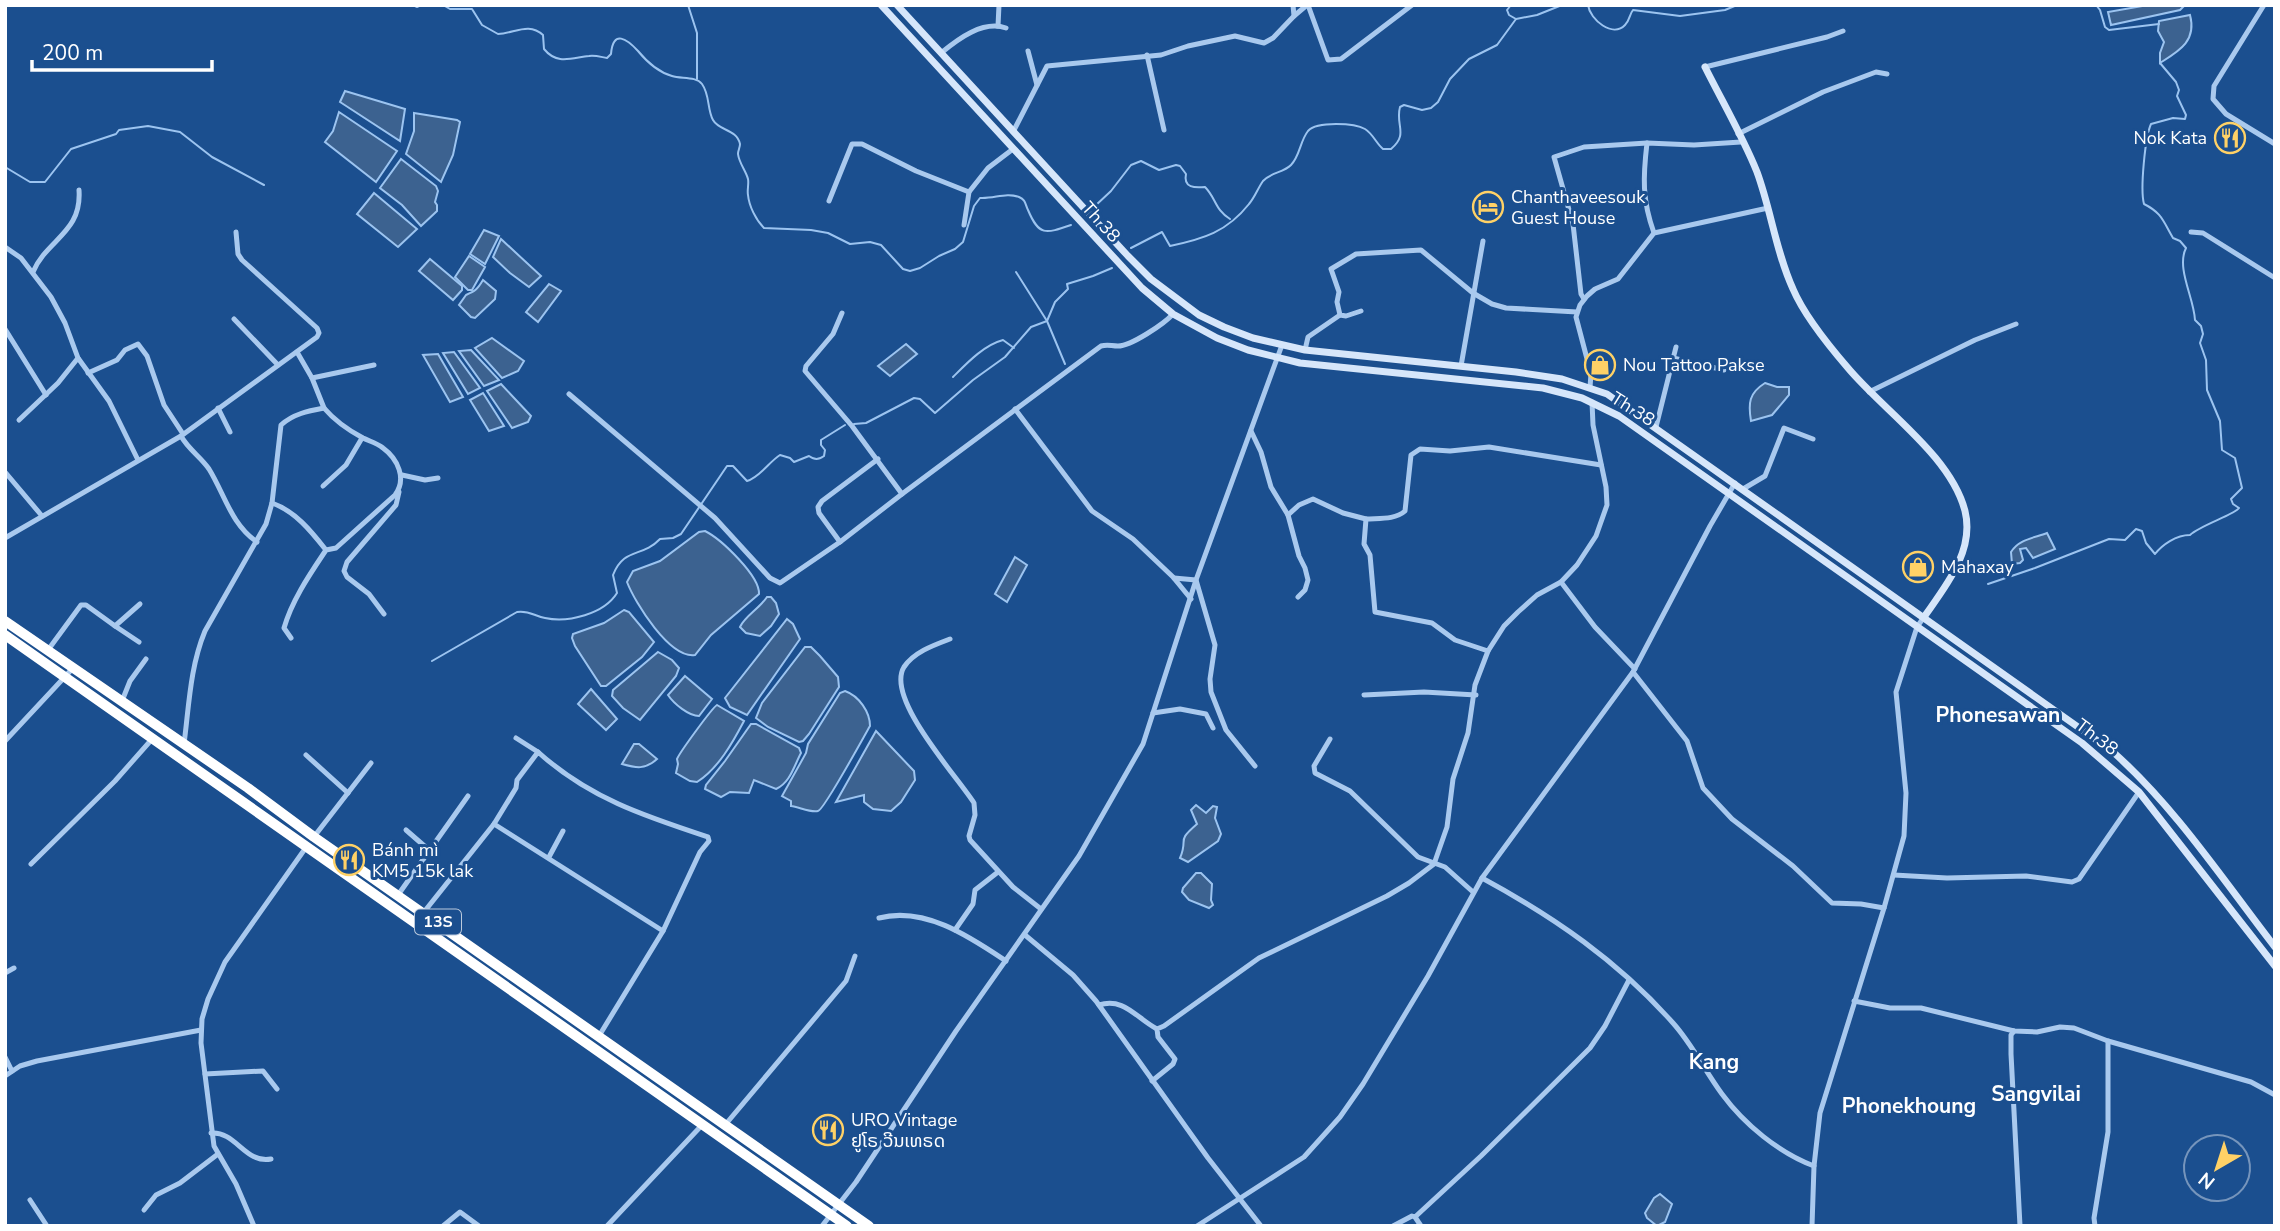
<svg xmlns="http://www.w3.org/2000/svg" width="2280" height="1231" font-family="'Nunito Sans','Noto Sans Lao',sans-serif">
<rect width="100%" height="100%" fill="#1b4f8f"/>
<g fill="#3c6290" stroke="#9cc4f0" stroke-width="2">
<path d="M2148,5H2185L2180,10L2111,25L2108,12Z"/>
<path d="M2190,15C2197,41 2179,51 2160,63V53L2164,42L2158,31L2159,21Z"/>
<path d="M345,91L405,109L400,141L340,102Z"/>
<path d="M339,112L397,151L376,182L325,142L333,131Z"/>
<path d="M414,113L457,120L460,122L453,155L441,182L406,154L414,131Z"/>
<path d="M401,159L436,186L438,191L435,202L437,205V211L421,226L402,205L380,188Z"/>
<path d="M374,193L417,229L398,247L357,214Z"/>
<path d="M484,230L499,236L485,264L470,254Z"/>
<path d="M501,239L541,276L529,287L510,273L493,257Z"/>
<path d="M469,256L485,267L472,290H468L455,277Z"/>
<path d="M430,259L462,286V290L453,300L419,271Z"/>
<path d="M483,280L496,291L495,299L475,318L471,317L459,305L466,295C475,291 477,290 483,280Z"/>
<path d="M549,284L561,291L538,322L526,312Z"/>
<path d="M492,338L524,361L518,371L502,378L475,348Z"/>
<path d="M906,344L917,354L890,376L878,366Z"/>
<path d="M471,350L499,380L484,386L459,351Z"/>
<path d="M454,352L480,388L468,394L443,353Z"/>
<path d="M438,354L463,397L450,402L423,355Z"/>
<path d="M1765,383L1777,387H1789V395L1772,415L1751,421C1748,403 1749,393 1765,383Z"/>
<path d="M501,384L531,416L528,422L512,428L487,391Z"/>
<path d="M483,393L504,426L489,431L470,400Z"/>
<path d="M705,531C721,539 760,576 759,594L711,635L695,655C670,659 635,603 627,582L633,571L660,561L699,532Z"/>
<path d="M2047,533L2055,549L2033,558L2026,548L2020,549L2023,560L2020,563L2012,564L2011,552C2019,539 2034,538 2047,533Z"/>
<path d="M1015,557L1027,565L1007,602L995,594Z"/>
<path d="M767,597H771L776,603L779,614L771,626L760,636L746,633L740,627C745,616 759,609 767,597Z"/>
<path d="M624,610L629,612L654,642L642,657L606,686H601L575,646L572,638L573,634L604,623Z"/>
<path d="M787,619L793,624L800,639L747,715L730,707L725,698Z"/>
<path d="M805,647H811L820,656L838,677L839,687L809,734L803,741L799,742L768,727L756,718L762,703Z"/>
<path d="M658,652L672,660L679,668L676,676L640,720L623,708L612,696L613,690Z"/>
<path d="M685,676L712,699L699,716C689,716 674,704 668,695Z"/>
<path d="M591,689L617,719L606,730L578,704Z"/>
<path d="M845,691C859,696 870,712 870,726C863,738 824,810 818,811C811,813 799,807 791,806V801L782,796L806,753L808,744L840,693Z"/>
<path d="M717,705L744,721C733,742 718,769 697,782L690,781L676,773L678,764L677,759C680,752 712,708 717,705Z"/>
<path d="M751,724H756L799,748L801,753C794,766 790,783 776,789L754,780L749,793L730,792L721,797L705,789L706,785L725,761Z"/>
<path d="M876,731L914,771L915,780L901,802L891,811L873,809L864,802V795L836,802Z"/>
<path d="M634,744H639L657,759C645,770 636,768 622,764Z"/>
<path d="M1196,805L1206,813L1213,806L1217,807L1215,818L1221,834L1218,841L1188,862L1180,858C1189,837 1175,843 1197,824L1191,810Z"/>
<path d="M1196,873H1201L1212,884L1211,900L1213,905L1209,908L1189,900L1182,892L1183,888Z"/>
<path d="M1660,1194L1672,1204L1665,1222L1657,1226L1647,1218L1645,1213L1654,1198Z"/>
</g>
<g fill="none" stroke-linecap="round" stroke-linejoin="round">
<g stroke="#9cc4f0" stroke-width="2">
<path d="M413,5L417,7L421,5"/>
<path d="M443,5L450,9H472L482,25L498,34C515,33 529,22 543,35L544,49C557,65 571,58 589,56C595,55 601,57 607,58L611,54C613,29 627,39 638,51C647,62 658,72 672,76C681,79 696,76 702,84C710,95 707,109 713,120C719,131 737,129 740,144C740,148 738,150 738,154C739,163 746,171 748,179C749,184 747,190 748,195C749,206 756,220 764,228L811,230L828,233L850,244L870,242L881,245L903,269L910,271L920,268L939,256L955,249L963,242L974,206L980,198C994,199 1006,192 1019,197C1026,200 1025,204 1028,210C1039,236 1045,234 1071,225"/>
<path d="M688,5L697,33V79"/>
<path d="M1511,5L1507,10L1509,15L1516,19"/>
<path d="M1588,5C1590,20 1613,38 1625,25C1630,20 1629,15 1633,10L1680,16L1725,10L1737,5"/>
<path d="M2096,5L2100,10L2105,27L2109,30L2159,24"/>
<path d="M5,167L30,182H45L71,149L116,134L119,130L148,126L180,132L212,157L264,185"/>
<path d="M1095,206L1111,191L1131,165L1141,161L1159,170L1176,165L1180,166L1186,174C1183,188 1195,188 1205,187C1216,198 1215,210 1230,219"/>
<path d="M1131,248L1162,232L1170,246C1203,239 1227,232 1249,204C1255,197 1258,188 1263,181C1271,172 1283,173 1291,165C1300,156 1300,141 1308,131C1317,121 1355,123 1365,129C1373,134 1376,143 1383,149H1391C1409,134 1395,125 1400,107L1404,105L1422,110L1431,108L1438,102L1450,79L1469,59L1497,45L1516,19L1537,15L1562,5"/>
<path d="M1016,272L1047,321L1065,364"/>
<path d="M953,377C967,363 984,345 1003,340L1014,348"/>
<path d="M854,424L866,423L914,398L920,399L935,413L973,380L1005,357L1031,327L1047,321L1055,302L1068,289L1067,284L1093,276L1112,268"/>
<path d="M1988,584L2035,568L2109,539L2125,540L2136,529L2142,531L2146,543L2155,554C2162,545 2176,535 2190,535C2201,525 2234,515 2239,508L2233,504L2231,499L2242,488L2235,458L2222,450L2220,421L2207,390L2206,360L2200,343L2203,334L2201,326L2195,320C2194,298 2176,268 2186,248L2180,241L2173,238C2163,221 2162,213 2144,204C2140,190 2145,137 2151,124L2173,118L2185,119L2186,115L2177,96L2179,90L2176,82L2160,63"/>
<path d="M432,661L517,612C529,610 534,616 545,618C568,623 604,614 617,593L613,575C624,547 642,558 660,539L673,538L681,534L727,466H733L747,481C760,477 769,462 780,455L790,458L794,462L809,456C815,460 818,460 824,456L825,450L821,445V440L845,425"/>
</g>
<g stroke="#a9c9ee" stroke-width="5">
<path d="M1308,5L1328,60L1341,59L1412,5"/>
<path d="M2264,5L2214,86L2213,99L2226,114L2275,144"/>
<path d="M1294,16L1307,5"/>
<path d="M998,26L999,5"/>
<path d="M1028,51L1037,85"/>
<path d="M941,53C958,39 983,20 1006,28"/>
<path d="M1147,55L1164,130"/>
<path d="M1705,67L1827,37L1843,31"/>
<path d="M1013,132L1047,66L1161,55L1188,46L1235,36L1264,43L1273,38L1294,16L1293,5"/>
<path d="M1738,134L1823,92L1876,72L1887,74"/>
<path d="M829,201L852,144H862L916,171L969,192"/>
<path d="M964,225L969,192L988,168L1013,149"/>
<path d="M2191,232L2203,233L2275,278"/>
<path d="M1654,233C1642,200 1643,177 1647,143L1694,145L1741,142"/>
<path d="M5,247L21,258L51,297L65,323L78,358L109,401L138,460"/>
<path d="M33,272C47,239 82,233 79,190"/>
<path d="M1584,299L1581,294L1573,224L1554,157L1584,147L1647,143"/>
<path d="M1361,311L1346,316L1340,315L1337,302L1339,292L1331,269L1356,254L1421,250L1473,293L1492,304L1506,308L1577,312"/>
<path d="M842,313L833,334L806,366L805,371L852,426L902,494"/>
<path d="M234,319L278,365"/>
<path d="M5,329L46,395"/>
<path d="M1305,350L1308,337L1340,315"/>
<path d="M297,352L312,378L324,408"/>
<path d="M1673,358L1724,370"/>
<path d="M1461,366L1483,241"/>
<path d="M88,373L117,360L125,350L138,344L147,356L164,405L183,434"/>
<path d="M312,378L374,365"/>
<path d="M1590,387L1591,374L1576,317L1580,305L1587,296L1595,289L1618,279L1654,233L1768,208"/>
<path d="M1869,392L1975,340L2016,324"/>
<path d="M569,394L715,518L770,578L780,583L840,542L902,494L1101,346C1108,344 1111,346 1118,346C1131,346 1164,324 1173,314"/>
<path d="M218,408L230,432"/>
<path d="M1015,409L1092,511L1133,539L1173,577L1191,599"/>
<path d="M19,420L58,383L78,358"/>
<path d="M1656,427L1676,347"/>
<path d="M1251,431L1261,452L1271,487L1288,515L1299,556L1305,568L1308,580L1305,590L1298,597"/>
<path d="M181,436C188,449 201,457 209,469C225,495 231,524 257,542"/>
<path d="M5,472L42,516"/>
<path d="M402,475L425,480L438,478"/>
<path d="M323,486L346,465L362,438"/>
<path d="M1743,489L1765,476L1784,428L1813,439"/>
<path d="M272,503C295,511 311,531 326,550"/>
<path d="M1288,515L1299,505L1313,499L1343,513L1366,519"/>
<path d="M5,538L181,436L317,337L319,333L317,328L242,260L238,254L236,232"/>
<path d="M840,542L819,513L818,507L822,501L878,459"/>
<path d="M1174,578L1196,580L1215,645L1210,679L1211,692L1226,730L1255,766"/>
<path d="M1561,582L1595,627L1635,669"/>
<path d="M384,614L369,594L347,577L344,571L347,562L396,505L399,492"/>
<path d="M115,626L139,642"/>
<path d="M950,639C934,645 914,652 904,667C885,698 956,775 974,803L975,815L969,836L970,840L1013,887L1041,909"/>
<path d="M48,650L81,605H86L115,626L140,604"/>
<path d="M1488,651L1455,640L1432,623L1375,612L1370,555L1364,544L1366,519C1379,518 1395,520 1405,511L1411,455L1420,449L1450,451L1489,447L1601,465"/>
<path d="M1633,672L1687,741L1703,788L1732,819L1793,866L1832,903L1861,904L1884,908"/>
<path d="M1364,695L1424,692L1476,695"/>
<path d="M122,701L130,681L146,659"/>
<path d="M1153,713L1180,709L1206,714L1213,728"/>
<path d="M516,738L538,752"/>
<path d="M1330,739L1314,766L1315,773L1350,791L1418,857L1445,867L1473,892"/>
<path d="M5,741L74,667"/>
<path d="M184,744C189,706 190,667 205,631L266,524L272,503L281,425C293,414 308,411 324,408C335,421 348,430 363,438C369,441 377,443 383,448C398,459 407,479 395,495L336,548L326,550C310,574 292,600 284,628L291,638"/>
<path d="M306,755L348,793"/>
<path d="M494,824L663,931"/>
<path d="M406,830L429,850"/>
<path d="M313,838L371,763"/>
<path d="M549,857L563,831"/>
<path d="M31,864L115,781L153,738"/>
<path d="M1894,875L1947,878L2026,876L2072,882L2079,879L2139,792"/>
<path d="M1482,878C1554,917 1618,961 1673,1023C1692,1044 1705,1071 1722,1094C1744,1124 1779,1153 1814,1166"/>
<path d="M398,895L468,796"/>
<path d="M424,912L494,824L516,788L517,780L538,752C589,798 644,816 708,837L709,841L700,852L663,931L599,1036"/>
<path d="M879,918C925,906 970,937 1006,961"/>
<path d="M955,930L973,904L975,890L998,872"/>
<path d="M1025,935L1073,975L1096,1001L1208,1158L1261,1226"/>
<path d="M5,973L14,968"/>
<path d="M1854,1001L1890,1008H1921L2014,1031L2037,1032L2060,1027L2074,1028L2108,1041L2251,1082L2275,1095"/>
<path d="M1099,1005C1124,997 1136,1018 1157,1029"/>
<path d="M2014,1031L2011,1035V1054L2020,1226"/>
<path d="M5,1057L12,1071"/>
<path d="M205,1074L263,1071L277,1089"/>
<path d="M5,1076L20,1066L37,1061L201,1030"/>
<path d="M1152,1081L1173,1064L1175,1059L1158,1037L1157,1029L1164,1026L1259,958L1387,896L1409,883L1434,864L1447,827L1453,779L1468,733L1475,685L1488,651L1504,626L1518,612L1537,595L1561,582L1577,565L1596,536L1607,505L1606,487L1593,425L1592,402"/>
<path d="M725,1125L846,981L855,956"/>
<path d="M211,1133C236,1131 245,1164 271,1159"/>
<path d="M30,1200L47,1226"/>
<path d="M144,1210L156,1195L180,1183L218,1154"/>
<path d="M1415,1217L1421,1226"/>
<path d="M254,1226L236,1184L214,1146L201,1043L202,1019L208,999L225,962L307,846"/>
<path d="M443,1226L460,1212L479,1226"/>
<path d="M607,1226L703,1124"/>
<path d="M822,1226L856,1182L956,1031L1079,856L1143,744L1196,580L1282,345"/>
<path d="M1197,1226L1304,1157L1340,1117L1363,1084L1428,976L1482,878L1633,672L1710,526L1735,483"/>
<path d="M1393,1226L1412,1216L1415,1217L1481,1156L1590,1048L1605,1026L1629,980"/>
<path d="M1812,1226L1814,1166L1820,1113L1884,908L1904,836L1906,793L1896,692L1917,627L1924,617"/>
<path d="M2095,1226L2094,1218L2108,1132V1041"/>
</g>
<g stroke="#d6e6fa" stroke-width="7">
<path d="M881,5L1142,288L1173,314L1217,338L1248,350L1300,363L1543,388L1582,398L1619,416L2082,743L2139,792L2275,966"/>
<path d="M897,5L1128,256L1151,279L1199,315L1224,327L1253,338L1305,350L1516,372L1562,379L1607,394L2112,751C2176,808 2223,880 2275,947"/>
<path d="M1705,67C1722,101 1743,137 1757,172C1771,210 1776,252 1793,289C1804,315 1829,346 1848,368C1884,411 1951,456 1965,511C1975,551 1945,587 1924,617"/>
</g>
<g stroke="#fff" stroke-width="10">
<path d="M5,621L248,788L314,837L869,1226"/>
<path d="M5,635L847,1226"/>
</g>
</g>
<defs>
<g id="restaurant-ring" transform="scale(1.575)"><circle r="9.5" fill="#1b4f8f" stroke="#ffd166" stroke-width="1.5"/><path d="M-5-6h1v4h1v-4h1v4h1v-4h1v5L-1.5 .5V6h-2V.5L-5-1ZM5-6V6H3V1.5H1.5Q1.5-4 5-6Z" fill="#ffd166"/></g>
<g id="hotel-ring" transform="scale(1.575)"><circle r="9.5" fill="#1b4f8f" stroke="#ffd166" stroke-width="1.5"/><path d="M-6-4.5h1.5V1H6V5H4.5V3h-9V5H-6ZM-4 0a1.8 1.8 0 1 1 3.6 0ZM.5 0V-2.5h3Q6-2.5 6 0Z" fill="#ffd166"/></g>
<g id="shop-ring" transform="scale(1.575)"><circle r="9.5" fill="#1b4f8f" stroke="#ffd166" stroke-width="1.5"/><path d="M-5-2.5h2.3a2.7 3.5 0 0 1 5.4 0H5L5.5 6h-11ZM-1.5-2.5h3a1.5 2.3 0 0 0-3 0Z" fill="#ffd166"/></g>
</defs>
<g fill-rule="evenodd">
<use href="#restaurant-ring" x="2230" y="138"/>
<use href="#hotel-ring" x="1488" y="207"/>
<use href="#shop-ring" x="1600" y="365"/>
<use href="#shop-ring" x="1918" y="567"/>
<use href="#restaurant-ring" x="349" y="860"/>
<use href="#restaurant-ring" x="828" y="1130"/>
</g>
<g text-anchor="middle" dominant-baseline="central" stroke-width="6" stroke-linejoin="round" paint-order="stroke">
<rect fill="#1b4f8f" stroke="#bbcadd" stroke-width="2" x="415" y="909.5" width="46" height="25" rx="5"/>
<g font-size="16" font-weight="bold" fill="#fff">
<text x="438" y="922">13S</text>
</g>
<g font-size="18" fill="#fff" stroke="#1b4f8f" text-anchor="start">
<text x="2207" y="138" text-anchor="end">Nok Kata</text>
<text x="1511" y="197">Chanthaveesouk<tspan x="1511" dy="21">Guest House</tspan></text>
<text x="1623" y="365">Nou Tattoo Pakse</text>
<text x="1941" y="567">Mahaxay</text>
<text x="372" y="850">Bánh mì<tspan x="372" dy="21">KM5 15k lak</tspan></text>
<text x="851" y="1120">URO Vintage<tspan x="851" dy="21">ຢູໂຣ ວີນເທຣດ</tspan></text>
</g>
<g font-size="18" fill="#fff" stroke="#1b4f8f">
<text transform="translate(1101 222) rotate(48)">Th 38</text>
<text transform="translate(1633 409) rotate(32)">Th 38</text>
<text transform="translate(2097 737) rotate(37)">Th 38</text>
</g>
<g font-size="21" font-weight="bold" fill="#fff" stroke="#1b4f8f">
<text x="1998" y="715">Phonesawan</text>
<text x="1714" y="1062">Kang</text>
<text x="2036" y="1094">Sangvilai</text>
<text x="1909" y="1106">Phonekhoung</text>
</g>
</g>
<rect width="2280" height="1231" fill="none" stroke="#ffffff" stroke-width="14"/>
<g transform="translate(2217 1168) rotate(219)"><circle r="33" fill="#1b4f8f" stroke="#7695bc" stroke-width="2"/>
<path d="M0-5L12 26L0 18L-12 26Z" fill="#ffd166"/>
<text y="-10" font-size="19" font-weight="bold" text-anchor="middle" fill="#ffffff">N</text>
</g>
<path d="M32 60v10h180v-10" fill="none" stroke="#ffffff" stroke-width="3.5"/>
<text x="42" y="60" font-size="21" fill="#ffffff" stroke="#1b4f8f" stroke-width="5" paint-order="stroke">200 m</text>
</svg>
